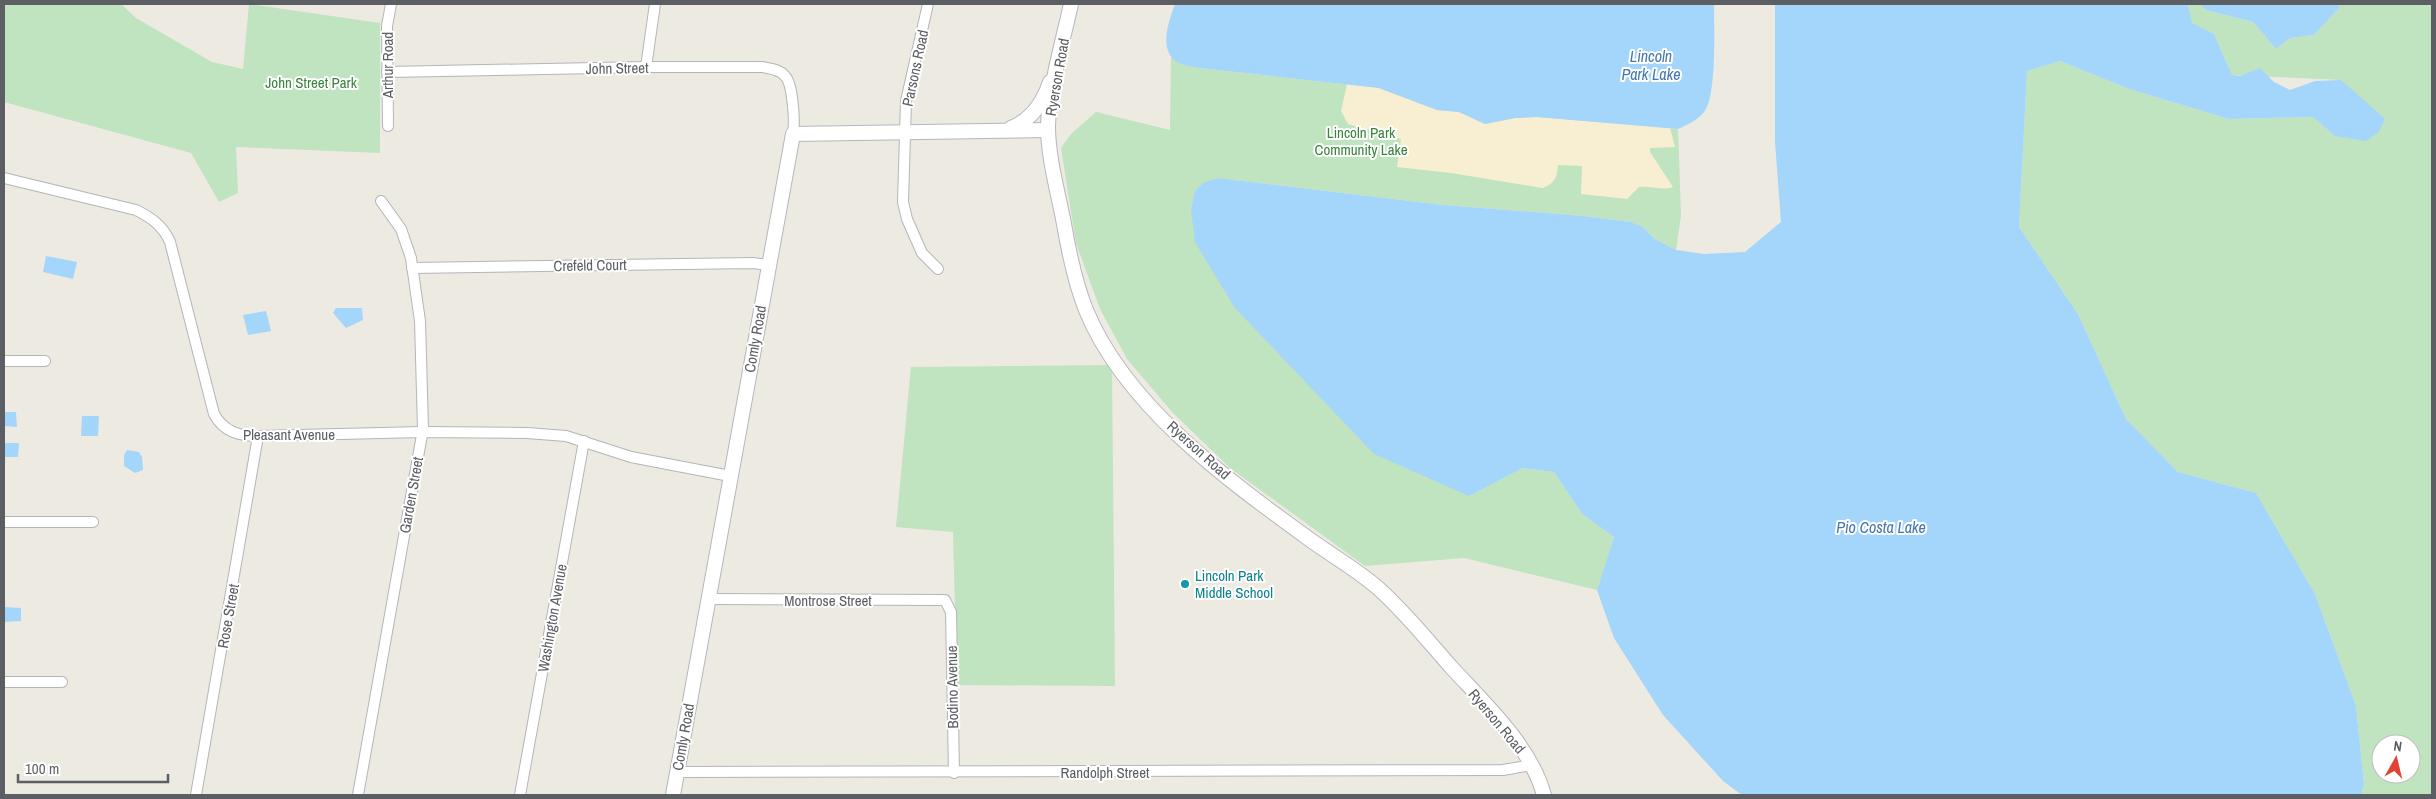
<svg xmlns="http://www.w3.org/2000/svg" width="2436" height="799" font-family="'Archivo Narrow',sans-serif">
<rect width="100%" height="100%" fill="#edeae2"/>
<g fill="#c0e3c0" fill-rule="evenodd">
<path d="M4,4H121L136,18L212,62L243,69L249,4L380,23V153L236,147L238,193L219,202L191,153L4,102Z"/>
<path d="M2188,4H2200L2206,10L2253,22L2276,49L2290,38L2314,35L2340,7L2339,4H2432V795H2361L2364,784L2356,706L2315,594L2256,493L2178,472L2126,419L2078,314L2019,227L2027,71L2060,61L2129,89L2229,119L2313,117L2335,136L2341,80L2232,75L2214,34L2192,24ZM2381,744H2411V774H2381Z"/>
<path d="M1171,57L1179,63L1199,68L1379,88L1617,124L1678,129L1681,216L1676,250L1655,239L1643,227L1631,222L1584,216L1443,205L1218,178C1197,185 1196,188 1191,209L1469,496L1523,468L1554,472L1582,514L1614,537L1597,590L1464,558L1365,566L1230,468L1173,413L1127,359L1100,309L1076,243L1061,148L1071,134L1096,112L1170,130Z"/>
<path d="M1110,365L1112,368L1115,686L957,685L953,532L896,527L911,367Z"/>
</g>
<path fill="#f8efd2" d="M1347,84L1379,88L1437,110L1459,112L1485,124L1515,118L1537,117L1670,128L1675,147L1650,148V152L1673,187C1664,191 1650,186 1639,187L1627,199L1581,194L1582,166L1558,165C1557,178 1555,183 1543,188L1451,173L1397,167L1401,139L1348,124L1341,111Z"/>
<g fill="#a4d5fb">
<path d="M1175,4H1714C1714,25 1717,97 1704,112C1698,120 1687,125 1678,129L1537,117L1515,118L1485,124L1459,112L1437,110L1379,88L1199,68C1192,67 1185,65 1179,63C1157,52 1169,21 1175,4Z"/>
<path d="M1775,4H2188L2192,23L2214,34L2232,75L2240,76L2260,68L2274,82L2290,90L2315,81L2341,80L2385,119L2379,132L2366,141L2335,136L2313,117L2229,119L2129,89L2060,61L2027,71L2019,227L2078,314L2126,419L2178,472L2256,493L2315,594L2356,706L2364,784L2361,795H1742L1723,781L1663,715L1614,638L1597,590L1614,537L1582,514L1554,472L1523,468L1469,496L1374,454L1235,308L1195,242L1191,209L1195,191L1203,183L1218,178L1443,205L1584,216L1631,222L1643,227L1655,239L1676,250L1704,254L1745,252L1781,222L1775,142Z"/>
<path d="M2200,4H2339L2340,7L2314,35L2290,38L2276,49L2253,22L2206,10Z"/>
<path d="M46,256L77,262L73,279L43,272Z"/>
<path d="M336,308H362L363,320L346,328L333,313Z"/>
<path d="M266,311L271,331L248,335L243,315Z"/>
<path d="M4,412H16L17,427L4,426Z"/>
<path d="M82,416H99L98,436H81Z"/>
<path d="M4,443H19L18,457H4Z"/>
<path d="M127,450L139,452L142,457L143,470L135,473L124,466V455Z"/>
<path d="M4,607L21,608V621L4,622Z"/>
</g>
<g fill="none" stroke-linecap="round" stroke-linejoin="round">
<g stroke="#b3b5b9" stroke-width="12">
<g id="street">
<path d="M928,4L906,101L903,202L907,219L922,253L938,269"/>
<path d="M646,67L655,4"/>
<path d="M387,72L646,67H763C771,69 779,69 785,76C793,84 795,122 793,134"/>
<path d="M388,126L387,26L391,4"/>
<path d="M4,178L136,210C152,218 163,226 170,242L214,414C224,432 239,436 258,436L422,432L527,433L566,436L631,457L730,476"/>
<path d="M412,268L753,263L768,265"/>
<path d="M4,361H45"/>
<path d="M4,522H93"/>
<path d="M708,599L945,600L951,612L954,773"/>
<path d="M4,682H62"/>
<path d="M677,772L1503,770L1532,765"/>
<path d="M196,795L258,436"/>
<path d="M358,795L423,429L420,321L411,258L401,229L381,201"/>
<path d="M520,795L584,441"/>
</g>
</g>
<g stroke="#b4b7bc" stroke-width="16">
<g id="secondary">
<path d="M1071,4C1063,41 1049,88 1048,126C1048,158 1058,192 1064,224C1069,253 1075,283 1086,310C1125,405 1225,478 1305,536C1329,554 1355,568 1378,588C1405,612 1428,641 1452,668C1486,705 1530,745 1544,795"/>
<path d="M1011,128C1031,120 1043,103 1050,82"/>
<path d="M673,795L793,134L1048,130"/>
</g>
</g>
<use href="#street" stroke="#fff" stroke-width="10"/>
<use href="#secondary" stroke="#fff" stroke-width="14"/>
</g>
<circle fill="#0f9aa8" stroke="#fff" stroke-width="2" cx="1185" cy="584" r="5"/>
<g text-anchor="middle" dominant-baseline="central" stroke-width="4" stroke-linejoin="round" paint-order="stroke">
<g font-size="15" fill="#5b5e62" stroke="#fff">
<text transform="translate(387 65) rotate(-90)">Arthur Road</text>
<text transform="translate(617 68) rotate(-1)">John Street</text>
<text transform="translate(915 68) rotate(-78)">Parsons Road</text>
<text transform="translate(1057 77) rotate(-80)">Ryerson Road</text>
<text transform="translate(590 265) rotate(-1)">Crefeld Court</text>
<text transform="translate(755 339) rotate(-80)">Comly Road</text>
<text x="289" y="434">Pleasant Avenue</text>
<text transform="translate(1199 450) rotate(42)">Ryerson Road</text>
<text transform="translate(411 495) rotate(-80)">Garden Street</text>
<text x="828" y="600">Montrose Street</text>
<text transform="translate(228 616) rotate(-80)">Rose Street</text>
<text transform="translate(552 618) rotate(-80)">Washington Avenue</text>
<text transform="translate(952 687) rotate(-91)">Bodino Avenue</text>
<text transform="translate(1497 721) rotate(50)">Ryerson Road</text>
<text transform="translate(683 737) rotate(-80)">Comly Road</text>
<text x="1105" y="772">Randolph Street</text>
</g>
<g font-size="15" fill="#39833c" stroke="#fff">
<text x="311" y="82">John Street Park</text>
<text x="1361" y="132">Lincoln Park<tspan x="1361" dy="17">Community Lake</tspan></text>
</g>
<g font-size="15" fill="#0d838f" stroke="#fff" text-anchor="start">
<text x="1195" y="575">Lincoln Park<tspan x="1195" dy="17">Middle School</tspan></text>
</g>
<g font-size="16" font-style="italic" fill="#4276ac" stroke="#fff">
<text x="1651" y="56">Lincoln<tspan x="1651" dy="18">Park Lake</tspan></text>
<text x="1881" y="527">Pio Costa Lake</text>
</g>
</g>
<rect width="2436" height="799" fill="none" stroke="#5b5e62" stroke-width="10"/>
<g transform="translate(2396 759) rotate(8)"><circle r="24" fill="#ffffff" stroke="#bdbfc0"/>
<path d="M0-4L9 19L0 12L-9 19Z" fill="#e14234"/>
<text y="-8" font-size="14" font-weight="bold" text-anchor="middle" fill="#5b5e62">N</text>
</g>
<path d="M18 774v8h150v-8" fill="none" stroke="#5b5e62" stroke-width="2.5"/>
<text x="25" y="774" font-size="15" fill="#5b5e62" stroke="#ffffff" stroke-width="4" paint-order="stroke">100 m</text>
</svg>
